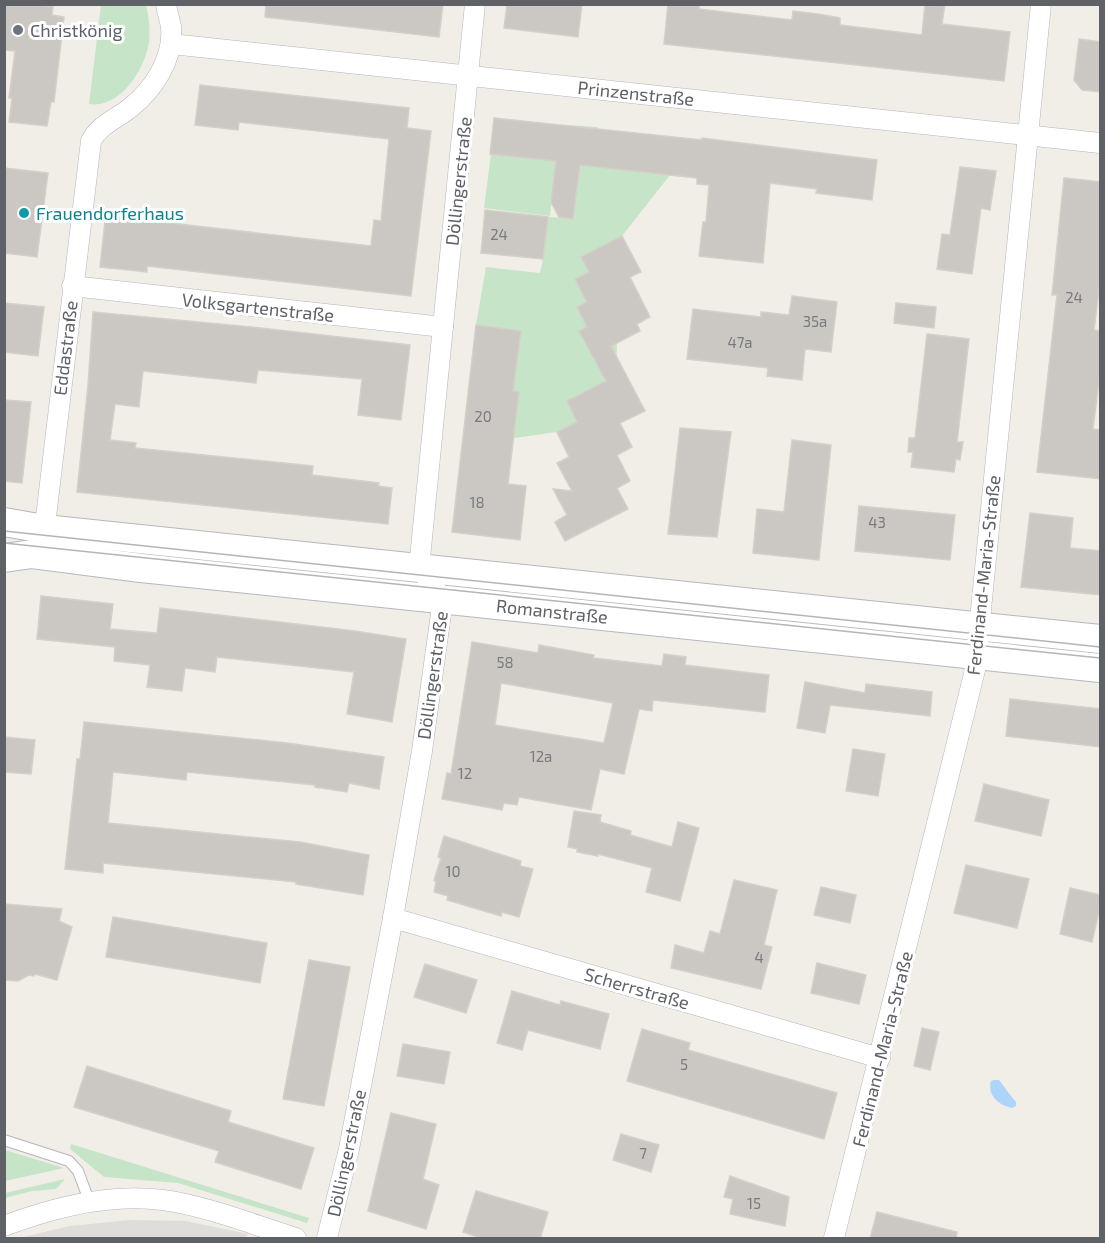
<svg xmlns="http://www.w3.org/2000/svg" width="1105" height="1243" font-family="'Exo 2',sans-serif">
<rect width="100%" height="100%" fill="#f0eee7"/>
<path fill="#dfddd9" d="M130,1220L185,1221L249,1234L244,1238H23L27,1236L70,1226Z"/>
<g fill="#c6e5c8">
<path d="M101,5H146C149,17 150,28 149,42C145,69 120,109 89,104Z"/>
<path d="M567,125L598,127L594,166L670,175L622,236L581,257L589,272L575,279L587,302L577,307L587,327L579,331L592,356L617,343L616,376L567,401L577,422L557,432L514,438L519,392L470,386L472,356L517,362L521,331L476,325L486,267L540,273L543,259L548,217L573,218L579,174L555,170L550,216L484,208L491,154L563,161Z"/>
<path d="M71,1144L309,1218L307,1223L178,1183L104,1177L70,1149Z"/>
<path d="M5,1150L64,1168L5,1181Z"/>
<path d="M65,1179L56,1189L32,1191L5,1198V1193Z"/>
</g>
<path fill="#add4f9" d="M994,1080H999C1005,1088 1010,1095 1016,1102V1106L1012,1108C999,1105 987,1096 991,1081Z"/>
<g fill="#cbc8c4" stroke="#d4d0c6" stroke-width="1.5" fill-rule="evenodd">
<path d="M4,4H31L53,7L52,15L64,17L54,102H51L47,126L9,122L12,98H9L15,51L4,50Z"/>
<path d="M266,4H443L439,37L265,17Z"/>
<path d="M507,4H582L578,37L504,28Z"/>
<path d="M668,4H699V9L792,20L793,11L818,14L840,18V25L922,35L925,4H945L942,24L1010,32L1004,81L664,44Z"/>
<path d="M1079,39L1101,42V92L1082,90L1074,80Z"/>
<path d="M200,85L409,108L407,128L431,131L411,296L147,266V272L100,267L106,212L153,218L152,221L371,246L374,220L381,221L389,139L239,122L238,130L195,125Z"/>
<path d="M494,118L702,140V138L877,160L872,200L816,193L817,189L770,183L763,263L699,256L703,222H706L709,185L697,184V178L580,165L573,219L559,217L551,202L556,161L490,154Z"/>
<path d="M960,167L996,171L990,210L981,208L972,274L937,269L942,234L950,235Z"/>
<path d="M4,168L48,173L37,257L4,253Z"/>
<path d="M1064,178L1101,182V274L1094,330L1101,331V365L1093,429L1101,430V479L1037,472L1057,295H1052Z"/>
<path d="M485,210L548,217L543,259L481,253Z"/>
<path d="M622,236L641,272L630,277L650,317L637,324L640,331L611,346L645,411L620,423L632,447L617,455L630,481L617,488L628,509L565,541L555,522L567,515L553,489L572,491L557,463L569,457L557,432L577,422L567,401L606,381L579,331L587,327L577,307L587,302L575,279L589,272L581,257Z"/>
<path d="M792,296L837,302L831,352L805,349L802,380L767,376L768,368L687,359L693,309L761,317V312L789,315Z"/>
<path d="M4,303L44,307L38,356L4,352Z"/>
<path d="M896,303L936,307L934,328L894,323Z"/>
<path d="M93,312L251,327L410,345L401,420L358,415L362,379L258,370L256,383L143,371L139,407L115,404L110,440L136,443L135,448L313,466L312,475L379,483L378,486L392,488L388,524L77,492L88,385Z"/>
<path d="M476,325L521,331L513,391L519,392L508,484L526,486L520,540L452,532Z"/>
<path d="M927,334L969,339L957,442H963L960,460L956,459L954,472L911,467L913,452H908L909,438H915Z"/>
<path d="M4,400L31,402L22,483L4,481Z"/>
<path d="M680,428L731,432L717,537L668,534Z"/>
<path d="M792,440L831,445L819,560L753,553L757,509L784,512Z"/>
<path d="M859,506L955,515L950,560L855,551Z"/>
<path d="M1030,513L1073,518L1070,548L1101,551V595L1021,587Z"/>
<path d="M41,596L113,604L110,629L157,633L160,608L355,631L406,639L392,722L347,714L354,672L217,657L215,672L185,668L182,691L147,687L150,665L114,661L115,647L37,639Z"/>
<path d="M472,642L538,653L539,645L594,655L593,658L662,666L664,654L686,657L685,665L769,675L765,712L653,700L652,711L639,709L624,774L600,769L591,810L519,797L517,805L504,803L502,810L442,799L447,773L451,774ZM501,683L613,703L604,743L495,725Z"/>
<path d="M805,682L865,693L866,684L932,692L930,716L830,705L825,733L797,728Z"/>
<path d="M1010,699L1101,709V747L1006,736Z"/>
<path d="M84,722L287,743L384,757L379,789L349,783L347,792L315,787V785L187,772L186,780L113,772L108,823L300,842L369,855L363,895L296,884V882L103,863V873L65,869L77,759H80Z"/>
<path d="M4,737L35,740L31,774L4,772Z"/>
<path d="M853,749L885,754L878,796L846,791Z"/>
<path d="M984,784L1049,800L1041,836L975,821Z"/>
<path d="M574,811L601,815L600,822L631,831L630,835L672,847L678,822L699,828L680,901L646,892L652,868L598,854V856L577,852V849L568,847Z"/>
<path d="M444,836L521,861L520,866L533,869L519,917L502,912L501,916L447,900L448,896L434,892L436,882L434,880L441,858L438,857Z"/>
<path d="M966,865L1029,879L1017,928L954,913Z"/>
<path d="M734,880L777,890L764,945L772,947L761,989L671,968L675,945L704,953L710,931L720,934Z"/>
<path d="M821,887L856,895L850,923L814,915Z"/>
<path d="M1070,888L1101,895V903L1092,942L1060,934Z"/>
<path d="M4,904L62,909L59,921L72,927L57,980L35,974L34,976L29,975L18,981L4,980Z"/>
<path d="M113,917L267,943L260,983L106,957Z"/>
<path d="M309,960L350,967L324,1106L283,1099Z"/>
<path d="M817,963L866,975L859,1004L811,993Z"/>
<path d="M425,964L477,980L466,1013L414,997Z"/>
<path d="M512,991L560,1005L561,1001L609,1014L600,1049L528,1030L522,1050L497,1043Z"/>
<path d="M922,1028L939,1032L930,1070L914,1066Z"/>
<path d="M642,1029L690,1043L688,1050L837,1093L824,1139L627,1081Z"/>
<path d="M403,1044L450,1052L444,1084L397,1076Z"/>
<path d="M87,1066L231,1111L228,1122L314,1148L301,1189L215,1162L219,1151L74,1107Z"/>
<path d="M391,1113L436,1124L423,1179L439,1185L426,1229L368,1211Z"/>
<path d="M621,1134L659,1145L651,1172L613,1160Z"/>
<path d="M730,1176L789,1197L785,1226L730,1214L733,1199L724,1197Z"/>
<path d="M476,1191L548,1212L540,1239H484L463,1232Z"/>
<path d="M877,1212L957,1232L956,1239H870Z"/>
</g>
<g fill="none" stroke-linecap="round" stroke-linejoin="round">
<g stroke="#b4b6bb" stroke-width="12">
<path id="service" d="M4,1140L69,1161L78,1171L90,1203"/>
</g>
<g stroke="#b4b6bb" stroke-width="21">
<g id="minor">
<path d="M171,44L1100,143"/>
<path d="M72,286L443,327"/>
<path d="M43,542L91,141C99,125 116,119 130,108C153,90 174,59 171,27C170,20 167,12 166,4"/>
<path d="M393,918L880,1058"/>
<path d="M4,1226C54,1207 110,1193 163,1200C207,1206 254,1225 296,1238"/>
<path d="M327,1238L349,1149L393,918L422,751L443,599L419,568L475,4"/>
<path d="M834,1238L975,670L1041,4"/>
</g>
</g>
<g stroke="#b5b8bd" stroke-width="30">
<g id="secondary">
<path d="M4,522L44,529L1100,639"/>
<path d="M4,558L32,554L141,568L1100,668"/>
</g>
</g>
<use href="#service" stroke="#fff" stroke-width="10"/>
<use href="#minor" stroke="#fff" stroke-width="20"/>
<use href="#secondary" stroke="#fff" stroke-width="28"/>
<g stroke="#b5b5b6" stroke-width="1.5">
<path d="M4,531L1100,647"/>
<path d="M4,543L1100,658"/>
</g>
</g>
<circle fill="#6b7280" stroke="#fff" stroke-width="2" cx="18" cy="30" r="6"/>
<circle fill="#0f9aa8" stroke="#fff" stroke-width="2" cx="24" cy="213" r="6"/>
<g text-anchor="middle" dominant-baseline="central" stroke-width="6" stroke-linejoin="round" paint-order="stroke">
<g font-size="15" fill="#797b7e">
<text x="499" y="234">24</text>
<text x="1074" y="297">24</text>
<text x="815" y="321">35a</text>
<text x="740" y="342">47a</text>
<text x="483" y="416">20</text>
<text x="477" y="502">18</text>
<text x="877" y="522">43</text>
<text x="505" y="662">58</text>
<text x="541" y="756">12a</text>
<text x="465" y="773">12</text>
<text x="453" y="871">10</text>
<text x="759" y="957">4</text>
<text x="684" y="1064">5</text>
<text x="643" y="1153">7</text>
<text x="754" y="1203">15</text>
</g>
<g font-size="18" fill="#5b616d" stroke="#fff" text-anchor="start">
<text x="30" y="30">Christkönig</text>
</g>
<g font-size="18" fill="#5e6166" stroke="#fff">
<text transform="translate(636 93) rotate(6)">Prinzenstraße</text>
<text transform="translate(458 181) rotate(-84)">Döllingerstraße</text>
<text transform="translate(258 307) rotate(6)">Volksgartenstraße</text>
<text transform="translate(65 348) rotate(-83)">Eddastraße</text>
<text transform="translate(983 575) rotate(-84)">Ferdinand-Maria-Straße</text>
<text transform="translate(552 611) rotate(6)">Romanstraße</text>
<text transform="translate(432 675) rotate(-82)">Döllingerstraße</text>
<text transform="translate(637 988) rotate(16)">Scherrstraße</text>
<text transform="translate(882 1049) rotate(-76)">Ferdinand-Maria-Straße</text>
<text transform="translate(346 1153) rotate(-78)">Döllingerstraße</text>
</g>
<g font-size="18" fill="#0d838f" stroke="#fff" text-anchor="start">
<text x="36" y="213">Frauendorferhaus</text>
</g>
</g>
<rect width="1105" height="1243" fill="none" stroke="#5e6166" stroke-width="12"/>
</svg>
